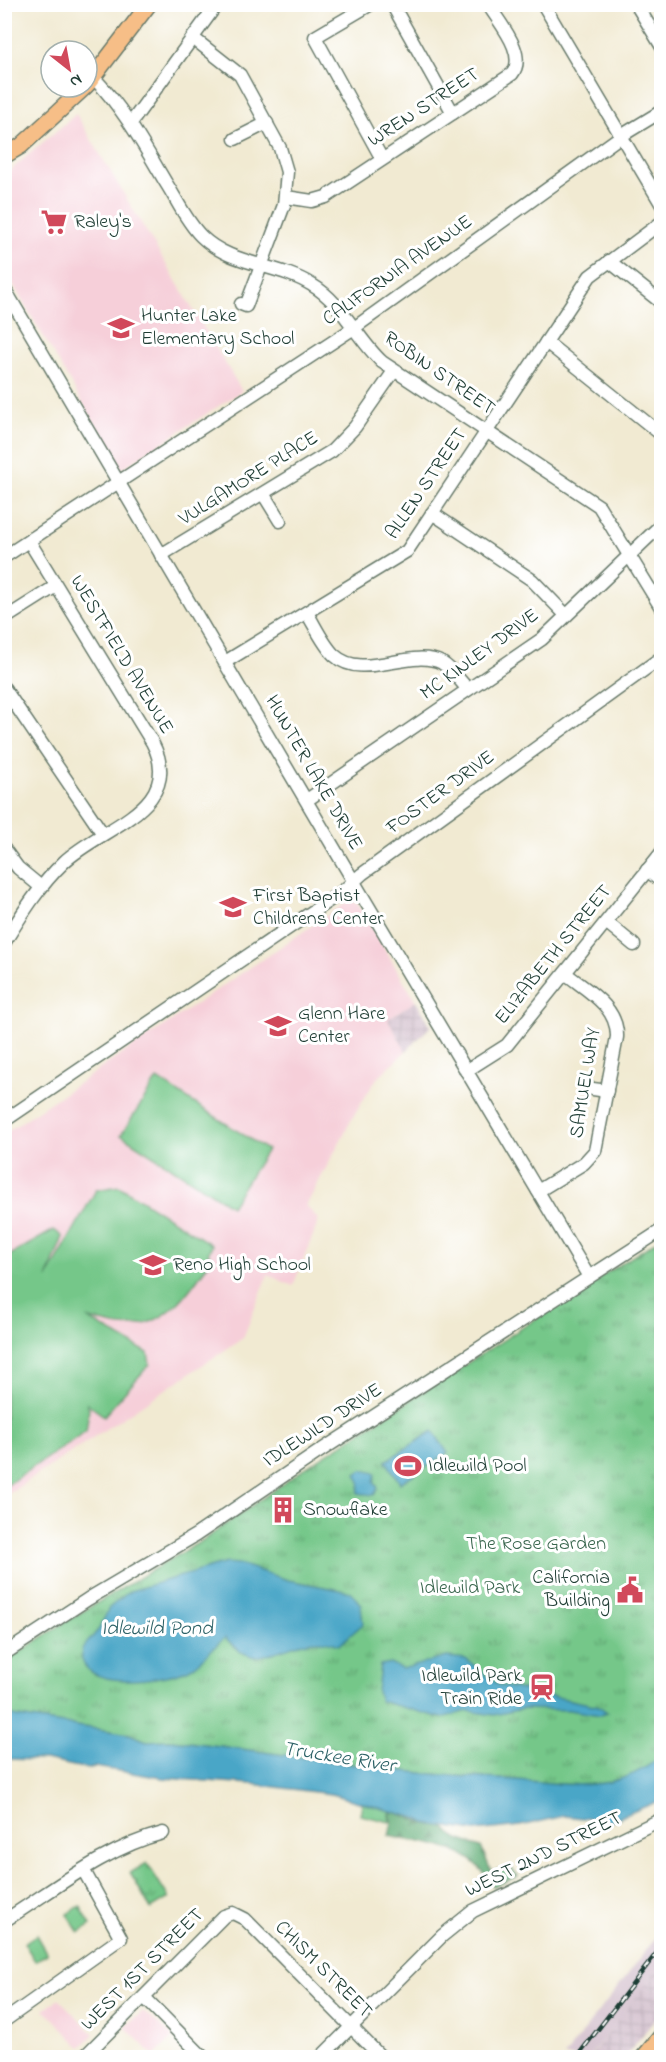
<svg xmlns="http://www.w3.org/2000/svg" width="666" height="2062" font-family="'Indie Flower',sans-serif">
<defs>
<pattern id="industrial-grid" width="8" height="8" patternUnits="userSpaceOnUse" patternTransform="scale(1.5)"><rect width="8" height="8" fill="#d1bdcb"/><path d="M0 4h8M4 0v8" fill="none" stroke="#b3a3af"/></pattern>
<pattern id="forest-firs" width="22" height="20" patternUnits="userSpaceOnUse" patternTransform="scale(1.5)"><rect width="22" height="20" fill="#5fac75"/><path d="M5 1l3.5 6h-7zM16 11l3.5 6h-7z" fill="#4e8d61"/></pattern>
<pattern id="park-tufts" width="24" height="20" patternUnits="userSpaceOnUse" patternTransform="scale(1.5)"><rect width="24" height="20" fill="#74c789"/><path d="M3 7l-1-3M5 7V3M7 7l1-3M15 17l-1-3M17 17v-4M19 17l1-3" fill="none" stroke="#5fa371"/></pattern>
</defs>
<rect width="100%" height="100%" fill="#fff"/>
<filter id="ink" filterUnits="userSpaceOnUse"><feTurbulence type="fractalNoise" baseFrequency=".0167" numOctaves="2"/><feDisplacementMap in="SourceGraphic" scale="12" xChannelSelector="R" yChannelSelector="G"/><feConvolveMatrix kernelMatrix="1 2 1 2 8 2 1 2 1" color-interpolation-filters="sRGB"/></filter>
<filter id="wash" filterUnits="userSpaceOnUse"><feTurbulence type="fractalNoise" baseFrequency=".008" numOctaves="4" result="noise"/><feDisplacementMap in="SourceGraphic" scale="24" xChannelSelector="R" yChannelSelector="G"/><feGaussianBlur stdDeviation="1.35" result="paint"/><feColorMatrix in="noise" values="0 0 0 0 0 0 0 0 0 0 0 0 0 0 0 0 0 1.4 0 .05"/><feComposite in="paint" operator="in"/></filter>
<g filter="url(#wash)">
<rect width="100%" height="100%" fill="#f1ead2"/>
<g fill="#f6cfd9">
<path d="M76,114L242,391L121,469L5,271V175Z"/>
<path d="M350,900L358,905L416,1001L388,1019L406,1051L377,1078L355,1113L306,1206L319,1220L293,1286L268,1275L243,1338L5,1496V1133Z"/>
<path d="M59,1999L94,2034L81,2047L44,2009Z"/>
<path d="M143,2011L173,2037L154,2056L125,2027Z"/>
</g>
<g fill="url(#industrial-grid)">
<path d="M416,1001L431,1026L406,1051L388,1019Z"/>
<path d="M661,1964V2012L625,2057L589,2058Z"/>
</g>
<path fill="#d1bdcb" d="M661,1931V1964L625,2012L589,2057H564Z"/>
<g fill="#74c789" stroke="#4a825e" stroke-width="1.5">
<path d="M157,1079L267,1150L231,1206L121,1135Z"/>
<path d="M119,1186L212,1245L208,1254L212,1258C193,1286 171,1323 133,1326C118,1328 102,1322 87,1318L148,1353L150,1364L104,1416L86,1403L89,1409L86,1431L5,1486V1258L54,1230L63,1237L47,1278L96,1190Z"/>
<path d="M362,1803L394,1812L389,1814L390,1822L360,1815Z"/>
<path d="M80,1906L91,1925L79,1933L67,1914Z"/>
<path d="M36,1935L47,1954L35,1961L24,1943Z"/>
</g>
<path fill="url(#forest-firs)" stroke="#3f7454" stroke-width="1.5" d="M394,1812L427,1824L442,1826L458,1839L481,1847L491,1871L510,1867L518,1876L494,1887C488,1880 483,1870 476,1864C455,1845 416,1842 389,1836L392,1823L389,1814Z"/>
<g fill="url(#park-tufts)" stroke="#4a825e" stroke-width="1.5">
<path d="M661,1238L662,1757C645,1769 629,1778 609,1782C572,1789 536,1780 500,1779C389,1774 280,1752 170,1740L147,1741L129,1734L5,1715V1662L70,1619L205,1539L305,1468Z"/>
<path d="M147,1863L169,1898L151,1909L130,1873Z"/>
</g>
<g fill="#48a6c7" stroke="#34727e" stroke-width="1.5">
<path d="M433,1431L448,1453L400,1483L386,1461Z"/>
<path d="M362,1470L376,1473L374,1482L378,1488L374,1495L358,1493L360,1482L356,1474Z"/>
<path d="M226,1563L239,1564L288,1580L351,1592L361,1605L363,1624L339,1645C307,1632 284,1654 254,1657L241,1652L225,1638C212,1647 203,1662 189,1669C167,1680 74,1694 82,1649L99,1629L109,1608L130,1591Z"/>
<path d="M447,1657L466,1659L499,1685L599,1706L608,1713L600,1715L569,1710L523,1709L494,1715L468,1711L441,1718L380,1701L377,1692L380,1665L390,1663L402,1669Z"/>
<path d="M5,1715L129,1734L147,1741L170,1740C280,1752 389,1774 500,1779C536,1780 573,1789 609,1782C629,1778 645,1769 661,1757V1800L611,1821L564,1816L520,1826L475,1831L427,1824L419,1819L331,1794L252,1784L163,1778L95,1767L88,1769L45,1760L5,1759Z"/>
</g>
</g>
<g filter="url(#ink)">
<g fill="none" stroke-linecap="round" stroke-linejoin="round">
<g stroke="#687a6b" stroke-width="15">
<g id="minor">
<path d="M371,4L315,37L382,159"/>
<path d="M392,4L453,113"/>
<path d="M543,4L662,205"/>
<path d="M636,4L662,47"/>
<path d="M193,38L240,75L280,148L287,172L284,205L246,306L241,304"/>
<path d="M94,78C124,109 144,146 166,183C177,200 186,221 201,236C231,266 277,263 312,285C343,303 356,338 382,362L599,506L662,609"/>
<path d="M131,123L217,4"/>
<path d="M235,139L267,123"/>
<path d="M286,197L312,201L326,197L512,74C528,54 499,23 488,4"/>
<path d="M609,261L662,303"/>
<path d="M4,288L354,882L589,1277"/>
<path d="M546,342L662,435"/>
<path d="M264,495L280,521"/>
<path d="M432,513L532,580L566,615"/>
<path d="M161,555L332,451L355,427L394,371"/>
<path d="M4,557L354,328L621,136L662,111"/>
<path d="M307,613C315,626 323,644 334,655C363,682 410,647 442,663C452,669 460,681 468,689"/>
<path d="M4,619L56,586"/>
<path d="M225,662L407,551L590,276L662,222"/>
<path d="M4,688L103,834"/>
<path d="M307,800L542,639L662,524"/>
<path d="M4,849L18,868L41,887"/>
<path d="M647,870L662,882"/>
<path d="M606,922L634,945"/>
<path d="M4,943C22,914 39,886 64,862C102,826 187,808 152,742L29,541"/>
<path d="M466,1071L507,1045L662,852"/>
<path d="M586,1088L607,1091"/>
<path d="M4,1121L343,891L362,874L662,657"/>
<path d="M538,1191L584,1163L595,1151L617,1037C618,1006 586,990 565,973"/>
<path d="M4,1654L88,1599L196,1535L317,1453L662,1230"/>
<path d="M4,1921C55,1889 105,1848 163,1833"/>
<path d="M144,1997L204,2058"/>
<path d="M4,2021L121,1938L84,1871"/>
<path d="M83,2058L224,1916L233,1913L245,1919L382,2058"/>
<path d="M320,2058L442,1936L473,1911L662,1819"/>
</g>
</g>
<g stroke="#687a6b" stroke-width="18">
<g id="major">
<path d="M87,85L149,4"/>
<path d="M4,156L21,146L85,87"/>
<path d="M643,2058L662,2035"/>
</g>
</g>
<use href="#minor" stroke="#fff" stroke-width="12"/>
<use href="#major" stroke="#f6be87" stroke-width="15"/>
<g stroke="#1f3d34" stroke-width="4.5">
<path id="rail" d="M576,2058L662,1946"/>
</g>
<use href="#rail" stroke="#fff" stroke-width="2" stroke-dasharray="7" stroke-linecap="butt"/>
</g>
</g>
<defs>
<g id="supermarket-bare" transform="scale(2.07)"><path d="M-6-5.5h2.5l.6 2H6L4.5 2H-2.5L-4.4-4H-6ZM-1.5 3.2a1.3 1.3 0 1 0 .1 0ZM3 3.2a1.3 1.3 0 1 0 .1 0Z" fill="#d1495b" stroke="#fff" stroke-width="2.5" paint-order="stroke"/></g>
<g id="school-bare" transform="scale(2.07)"><path d="M0-5L7-2L0 1L-7-2ZM-4 1L0 2.5L4 1V4Q0 6-4 4Z" fill="#d1495b" stroke="#fff" stroke-width="2.5" paint-order="stroke"/></g>
<g id="stadium-bare" transform="scale(2.07)"><path d="M0-5a6.5 5 0 1 0 0 10a6.5 5 0 1 0 0-10ZM-3.5-1.8h7v3.6h-7Z" fill="#d1495b" stroke="#fff" stroke-width="2.5" paint-order="stroke"/></g>
<g id="building-bare" transform="scale(2.07)"><path d="M-4-6H4V6H1V3H-1V6H-4ZM-2.5-4.3h1.7v1.8h-1.7ZM.8-4.3h1.7v1.8H.8ZM-2.5-1h1.7V.8h-1.7ZM.8-1h1.7V.8H.8Z" fill="#d1495b" stroke="#fff" stroke-width="2.5" paint-order="stroke"/></g>
<g id="civic-bare" transform="scale(2.07)"><path d="M-.6-6.5H3V-4.5H.6V-3L4-1V1h2V6H-6V1h2V-1L-.6-3ZM-1.2 2.5V6h2.4V2.5Z" fill="#d1495b" stroke="#fff" stroke-width="2.5" paint-order="stroke"/></g>
<g id="station-bare" transform="scale(2.07)"><path d="M-3-6H3Q5-6 5-4V2Q5 4 3 4L4.5 6H3L1.5 4h-3L-3 6H-4.5L-3 4Q-5 4-5 2V-4Q-5-6-3-6ZM-3.5-4v3h7v-3ZM-3.5 1v1.5H-2V1ZM2 1v1.5H3.5V1Z" fill="#d1495b" stroke="#fff" stroke-width="2.5" paint-order="stroke"/></g>
</defs>
<g fill-rule="evenodd">
<use href="#supermarket-bare" x="54" y="222"/>
<use href="#school-bare" x="121" y="328"/>
<use href="#school-bare" x="233" y="907"/>
<use href="#school-bare" x="278" y="1026"/>
<use href="#school-bare" x="153" y="1265"/>
<use href="#stadium-bare" x="408" y="1466"/>
<use href="#building-bare" x="283" y="1510"/>
<use href="#civic-bare" x="630" y="1590"/>
<use href="#station-bare" x="542" y="1687"/>
</g>
<g text-anchor="middle" dominant-baseline="central" stroke-width="6" stroke-linejoin="round" paint-order="stroke">
<g font-size="20" fill="#1f3d34" stroke="#fff">
<text transform="translate(424 108) rotate(-33)">WREN STREET</text>
<text transform="translate(398 271) rotate(-35)">CALIFORNIA AVENUE</text>
<text transform="translate(439 374) rotate(35)">ROBIN STREET</text>
<text transform="translate(249 479) rotate(-32)">VULGAMORE PLACE</text>
<text transform="translate(427 484) rotate(-56)">ALLEN STREET</text>
<text transform="translate(121 655) rotate(59)">WESTFIELD AVENUE</text>
<text transform="translate(480 655) rotate(-36)">MC KINLEY DRIVE</text>
<text transform="translate(313 773) rotate(60)">HUNTER LAKE DRIVE</text>
<text transform="translate(441 793) rotate(-36)">FOSTER DRIVE</text>
<text transform="translate(554 955) rotate(-51)">ELIZABETH STREET</text>
<text transform="translate(586 1083) rotate(-81)">SAMUEL WAY</text>
<text transform="translate(323 1426) rotate(-33)">IDLEWILD DRIVE</text>
<text transform="translate(544 1855) rotate(-26)">WEST 2ND STREET</text>
<text transform="translate(143 1970) rotate(-45)">WEST 1ST STREET</text>
<text transform="translate(323 1970) rotate(45)">CHISM STREET</text>
</g>
<g font-size="20" fill="#1f3d34" stroke="#fff" text-anchor="start">
<text x="74" y="222">Raley's</text>
<text x="141" y="316">Hunter Lake<tspan x="141" dy="23">Elementary School</tspan></text>
<text x="253" y="896">First Baptist<tspan x="253" dy="23">Childrens Center</tspan></text>
<text x="298" y="1014">Glenn Hare<tspan x="298" dy="23">Center</tspan></text>
<text x="173" y="1265">Reno High School</text>
<text x="428" y="1466">Idlewild Pool</text>
<text x="303" y="1510">Snowflake</text>
<text x="610" y="1578" text-anchor="end">California<tspan x="610" dy="23">Building</tspan></text>
<text x="522" y="1676" text-anchor="end">Idlewild Park<tspan x="522" dy="23">Train Ride</tspan></text>
</g>
<g font-size="20" fill="#39664e" stroke="#fff">
<text x="536" y="1544">The Rose Garden</text>
<text x="470" y="1588">Idlewild Park</text>
</g>
<g font-size="21" font-style="italic" fill="#2d6267" stroke="#fff">
<text x="157" y="1629">Idlewild Pond</text>
<text transform="translate(339 1758) rotate(9)">Truckee River</text>
</g>
</g>
<rect width="666" height="2062" fill="none" stroke="#fff" stroke-width="24"/>
<g transform="translate(69 69) rotate(149)"><circle r="28" fill="#ffffff" stroke="#a5b1ae" stroke-width="1.5"/>
<path d="M0-4.5L10 22L0 15L-10 22Z" fill="#d1495b"/>
<text y="-9" font-size="16" font-weight="bold" text-anchor="middle" fill="#1f3d34">N</text>
</g>
</svg>
